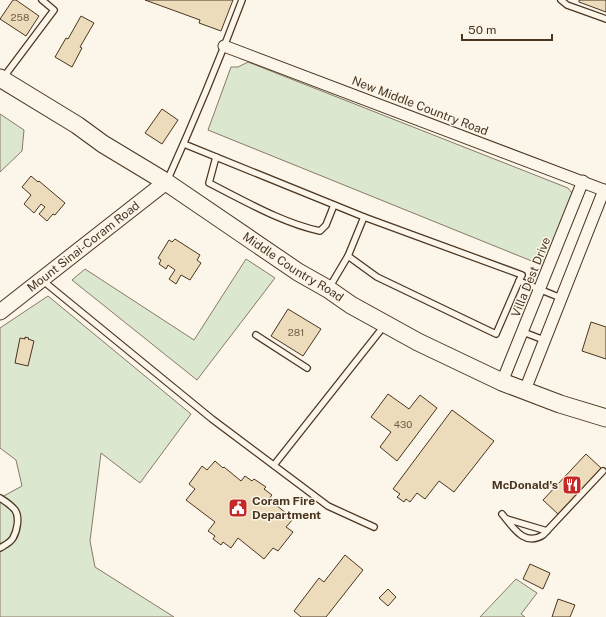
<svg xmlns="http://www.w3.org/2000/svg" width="606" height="617" font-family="'Public Sans',sans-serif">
<rect width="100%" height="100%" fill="#fbf6e9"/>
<g fill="#dce7d0" stroke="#887966">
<path d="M248,62L568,188L572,193L571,197L544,266L208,130L231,67H238Z"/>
<path d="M0,114L24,130L22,151L0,172Z"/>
<path d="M246,259L275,278L197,380L72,280L85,269L194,340Z"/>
<path d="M48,296L191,414L140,483L101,453L90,541L95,567L174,617H0V498L22,486L16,460L0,448V328Z"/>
<path d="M516,579L537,593L521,614L525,617H480Z"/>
</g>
<g fill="#ecdcbc" stroke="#4a3520">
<path d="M13,0H16L39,16L26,36L0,19Z"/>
<path d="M145,0H233L221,31L199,23L200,20Z"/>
<path d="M579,0H606V12L579,2Z"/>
<path d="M81,16L94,23L80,47L82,48L72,67L55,57L66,38L68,39Z"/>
<path d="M162,109L178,120L162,144L145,133Z"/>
<path d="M31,176L38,182L39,181L65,203L55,215L53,214L47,221L39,214L45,207L41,204L34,213L24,204L31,195L22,187Z"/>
<path d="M175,239L200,255L197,260L201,263L190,280L181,275L176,284L169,279L175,270L168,265L166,269L159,264L161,260L158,258L169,240L172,242Z"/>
<path d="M288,309L321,329L303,356L271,336Z"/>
<path d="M591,322L606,327V359L582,351Z"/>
<path d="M25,337L29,338L28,339L34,341L28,366L15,363L20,338L25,339Z"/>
<path d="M388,394L409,409L420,395L437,408L397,461L380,447L391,432L371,417Z"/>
<path d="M452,410L494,441L454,492L439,481L425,499L417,493L410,502L406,499L404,502L397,497L400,494L393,489Z"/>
<path d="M586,454L602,469L559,515L543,500Z"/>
<path d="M215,461L223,468L224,467L241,481L245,476L252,481L254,479L266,487L264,489L272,495L268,500L274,505L275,504L293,519L286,527L293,532L278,551L273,548L264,559L238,538L231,548L223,542L221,545L213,539L215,536L208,531L215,522L186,500L195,489L189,484L202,466L207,470Z"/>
<path d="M345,555L363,570L326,617H301L294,611L319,578L324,582Z"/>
<path d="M530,564L550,573L543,589L523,579Z"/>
<path d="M388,589L396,597L388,606L379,598Z"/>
<path d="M558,599L575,605L570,617H552Z"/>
</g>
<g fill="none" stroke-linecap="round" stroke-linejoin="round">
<g stroke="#4a3520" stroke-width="8">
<g id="service">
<path d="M561,0L567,5L606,19"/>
<path d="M3,78L54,10L42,0"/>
<path d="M184,144L364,217"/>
<path d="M216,157L209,183C243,200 282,223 320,231L326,225L334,205"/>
<path d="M167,181C194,121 219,61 242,0"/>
<path d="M348,256L377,277L496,334L519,281L561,298"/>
<path d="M42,280L212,419L328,506L374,527"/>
<path d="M329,288L348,256L364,217L522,275L519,281"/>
<path d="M523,332L544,340"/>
<path d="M256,335L307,368"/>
<path d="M274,465L384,326"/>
<path d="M0,498C5,501 11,505 15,510C20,517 17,531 13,538C10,543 5,545 0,548"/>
<path d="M502,514C513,527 524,547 543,535L603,471"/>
<path d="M507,519L547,531"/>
</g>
</g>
<g stroke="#4a3520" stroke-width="13">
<g id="minor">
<path d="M224,46L606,191"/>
<path d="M502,382L583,181"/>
<path d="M525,390L604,190"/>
</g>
</g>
<g stroke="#4a3520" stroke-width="17">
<g id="secondary">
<path id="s1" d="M0,312L166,182"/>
</g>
</g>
<g stroke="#4a3520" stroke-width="19">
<g id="primary">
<path id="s2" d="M0,78L77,125L103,144L166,182L298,272L328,289L351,305L418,342L502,382L560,404L606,418"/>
</g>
</g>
<use href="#service" stroke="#fbf6e9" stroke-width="5.5"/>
<use href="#minor" stroke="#fbf6e9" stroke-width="11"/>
<use href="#secondary" stroke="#fbf6e9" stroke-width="15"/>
<use href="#primary" stroke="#fbf6e9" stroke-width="17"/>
</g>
<defs>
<g id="restaurant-square" transform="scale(1)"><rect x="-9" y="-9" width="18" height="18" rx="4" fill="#c62828" stroke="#fbf6e9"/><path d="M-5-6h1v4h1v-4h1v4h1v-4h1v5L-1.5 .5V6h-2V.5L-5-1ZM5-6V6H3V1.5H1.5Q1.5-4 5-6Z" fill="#fff"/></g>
<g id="civic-square" transform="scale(1)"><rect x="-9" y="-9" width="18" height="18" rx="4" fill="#c62828" stroke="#fbf6e9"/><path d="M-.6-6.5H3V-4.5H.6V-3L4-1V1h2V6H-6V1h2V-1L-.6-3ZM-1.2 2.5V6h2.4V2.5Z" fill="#fff"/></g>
</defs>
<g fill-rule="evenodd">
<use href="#restaurant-square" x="572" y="485"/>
<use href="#civic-square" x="238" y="508"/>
</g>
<g text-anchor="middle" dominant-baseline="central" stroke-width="3" stroke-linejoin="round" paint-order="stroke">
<g font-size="10" fill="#725f47">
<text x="20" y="17">258</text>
<text x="296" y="332">281</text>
<text x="403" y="424">430</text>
</g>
<g font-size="12" fill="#4a3520" stroke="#fbf6e9">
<text transform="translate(420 106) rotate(21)">New Middle Country Road</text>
<text stroke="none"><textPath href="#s1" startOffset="106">Mount Sinai-Coram Road</textPath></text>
<text stroke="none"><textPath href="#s2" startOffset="349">Middle Country Road</textPath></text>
<text transform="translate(531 277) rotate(-68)">Villa Dest Drive</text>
</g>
<g font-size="12" font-weight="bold" fill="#4a3520" stroke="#fbf6e9" text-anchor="end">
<text x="558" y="485">McDonald's</text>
<text x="252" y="501" text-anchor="start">Coram Fire<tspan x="252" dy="14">Department</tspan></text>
</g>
</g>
<path d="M462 34v6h90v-6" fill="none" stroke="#4a3520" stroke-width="2"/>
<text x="468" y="34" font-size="12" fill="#4a3520" stroke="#fbf6e9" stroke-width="3" paint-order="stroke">50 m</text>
</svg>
